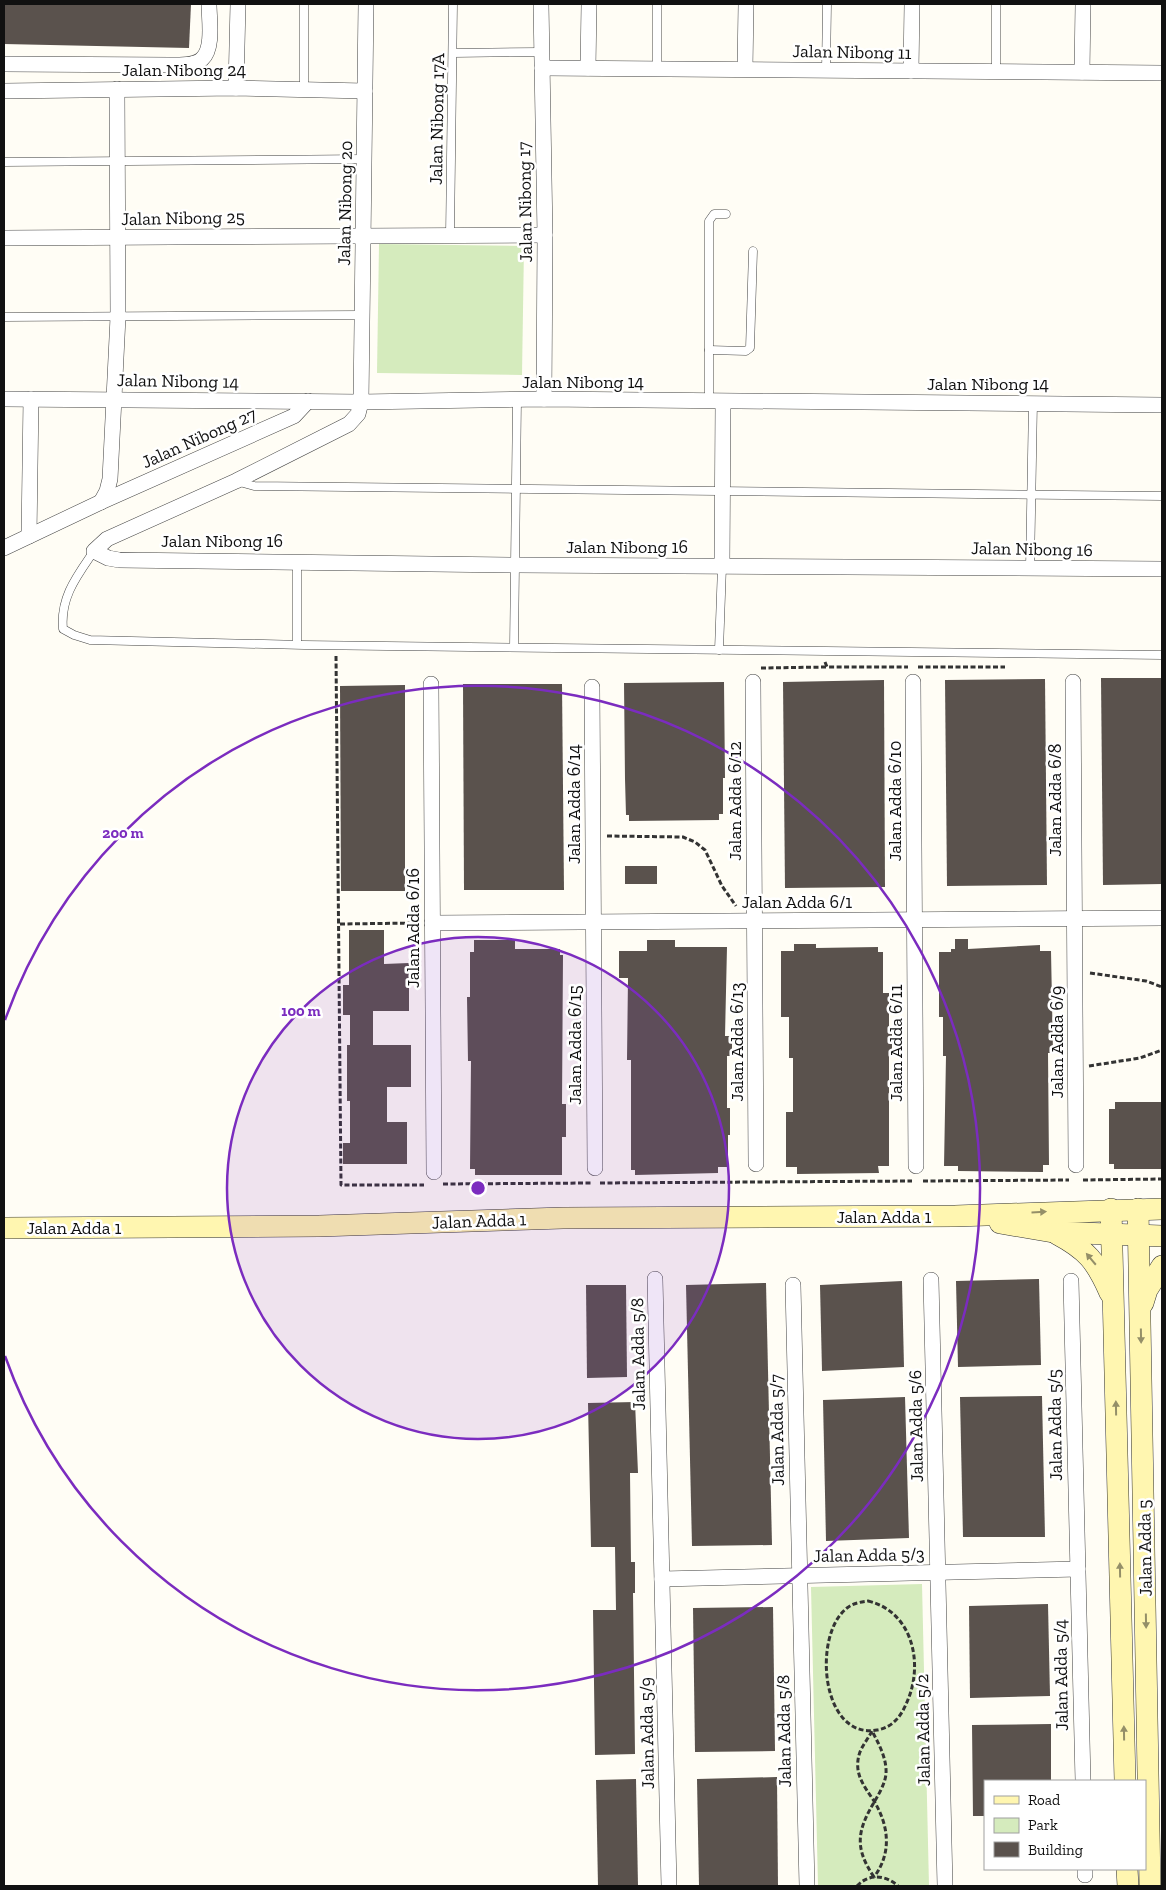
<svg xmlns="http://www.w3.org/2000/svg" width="1166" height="1890" font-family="'Zilla Slab',serif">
<rect width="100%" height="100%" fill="#fffdf5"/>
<g fill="#d5ebbd">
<path d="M379,244L524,246L522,375L377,373Z"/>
<path d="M922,1584L929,1886H818L811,1587Z"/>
</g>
<g fill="#5a524d">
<path d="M4,4H191L189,48L4,44Z"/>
<path d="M1101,678H1162V884L1103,885Z"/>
<path d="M1045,679L1047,885L947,886L945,680Z"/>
<path d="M884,680L885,887L785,888L783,682Z"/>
<path d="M724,682L725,778H723V814H719V820L629,821V815H626L625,779L624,683Z"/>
<path d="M463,684H562L564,890H464Z"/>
<path d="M405,685V891H341L340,686Z"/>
<rect x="625" y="866" width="32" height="18"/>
<path d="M349,930H384V964L409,963V1011H373V1045H411V1087H387V1122H407V1164H343V1143H350V1101H347V1045H350V1015H343V985H349Z"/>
<path d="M955,939H968V949L1040,945V951H1051L1053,1053H1048L1049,1165H1043V1172L958,1171V1166H944L946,1056H943V1017H939V952H951V949H955Z"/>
<path d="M474,940H515V949H560V955H563L562,1104H566V1137H562V1175H475V1169H470L471,1061H468L467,997H470V952H474Z"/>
<path d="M647,940H675V947H727L725,1036H732V1056H727V1108H730V1135H728V1167H718V1173L635,1175V1170H631V1060H627L628,978H619V951H647Z"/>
<path d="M794,944H816V948L878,947V952H883V993H889V1032H892V1057H889V1166H878L879,1173L797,1174V1167H786V1112H793V1058H789V1017H781V951H794Z"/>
<path d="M1115,1102H1162V1169H1114V1164H1109V1109H1115Z"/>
<path d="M1039,1279L1041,1365L958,1367L956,1281Z"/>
<path d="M902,1281L904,1367L822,1371L820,1285Z"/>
<path d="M766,1283L772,1545L692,1546L686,1285Z"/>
<path d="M586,1285H626L627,1377L587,1378Z"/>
<path d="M1042,1396L1045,1537H963L960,1397Z"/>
<path d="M905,1397L909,1538L826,1541L823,1400Z"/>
<path d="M635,1402L638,1473H630L631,1562H635V1593H633L635,1754L595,1755L593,1610H616L615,1547H591L588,1403Z"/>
<path d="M1048,1604L1050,1696L970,1698L969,1606Z"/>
<path d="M773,1607L775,1751L695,1752L693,1608Z"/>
<path d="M1051,1724V1781H985V1816H973L972,1725Z"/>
<path d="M777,1777L778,1886H699L697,1779Z"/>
<path d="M636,1779L638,1886H598L596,1780Z"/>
</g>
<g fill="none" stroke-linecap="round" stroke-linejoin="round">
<g stroke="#444" stroke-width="9">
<g id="lane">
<path d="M996,4V72"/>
<path d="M453,53L541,52"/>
<path d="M657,68V4"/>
<path d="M826,70L827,4"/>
<path d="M304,90V4"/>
<path d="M4,162L364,159"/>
<path d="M450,235L453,4"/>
<path d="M4,317L362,315"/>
<path d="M709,350L746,351L750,348L753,251"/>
<path d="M709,401V221L714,214H726"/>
<path d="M236,481L254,486L1162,496"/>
<path d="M94,551C77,576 60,597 63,629L74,635L90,640L304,645L1162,655"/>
<path d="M1030,568L1033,402"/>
<path d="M297,644V561"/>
<path d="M514,647L517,400"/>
<path d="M719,650L722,566"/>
</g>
</g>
<g stroke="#444" stroke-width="16">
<g id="street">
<path d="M366,4L361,402L358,414L349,424L236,481L107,539L94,551L108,558L119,560L516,565L1162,569"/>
<path d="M541,4L545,235L544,399"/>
<path d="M4,64L170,65C179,65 195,66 202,59C214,48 209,19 209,4"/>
<path d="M542,68L1162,73"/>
<path d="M588,68L589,4"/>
<path d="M745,69L746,4"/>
<path d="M911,71L912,4"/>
<path d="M1082,72L1083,4"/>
<path d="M236,88L238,4"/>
<path d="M4,91L236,88L365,91"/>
<path d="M4,238L545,235"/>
<path d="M4,399L361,402L544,399L1162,405"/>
<path d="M101,502L107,491L110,479L118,317L117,89"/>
<path d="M29,536L31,399"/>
<path d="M4,548L101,502L294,416L308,401"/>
<path d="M722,566L723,403"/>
<path d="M753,682L756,1164"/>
<path d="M913,682L916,1166"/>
<path d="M1073,682L1076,1165"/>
<path d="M431,684L434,1172"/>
<path d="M592,687L595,1168"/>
<path d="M432,923L1162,918"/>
<path d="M655,1279L669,1886"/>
<path d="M931,1280L945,1886"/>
<path d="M1071,1281L1083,1781"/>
<path d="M793,1285L807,1886"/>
<path d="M662,1579L1078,1569"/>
<path d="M1085,1869V1875"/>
</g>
</g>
<g stroke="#333" stroke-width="22">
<g id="secondary">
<path d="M1111,1209L1125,1781"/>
<path d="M1138,1209L1150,1886"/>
<path d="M1000,1223L1053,1232L1162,1236"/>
<path d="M4,1228L319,1226L563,1218L955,1216L1162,1209"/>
<path d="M1057,1234C1087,1250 1096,1261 1110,1293"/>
<path d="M1143,1303L1147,1290L1162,1266"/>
<path d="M1127,1869L1128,1886"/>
</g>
</g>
<g stroke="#333" stroke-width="3" stroke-dasharray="5 2.5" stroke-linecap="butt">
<path d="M336,656L341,1185H424"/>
<path d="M825,662L827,667H908"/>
<path d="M918,667H1005"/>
<path d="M761,668L827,667"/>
<path d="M607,836L683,837L695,842L705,850L722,886L736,906"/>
<path d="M340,924L419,923"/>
<path d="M1090,973L1146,981L1162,987"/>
<path d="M1089,1066L1140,1058L1162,1050"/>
<path d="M1083,1180L1162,1179"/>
<path d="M923,1181L1069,1180"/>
<path d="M600,1183L912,1181"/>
<path d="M443,1184L592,1183"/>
<path d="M868,1601C911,1611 923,1660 909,1697C903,1713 895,1727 877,1730C821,1740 812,1635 847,1608C853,1603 861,1602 868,1601Z"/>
<path d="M874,1877C853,1846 858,1829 876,1799C880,1792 885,1783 886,1774C887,1759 879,1744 872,1731C868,1739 861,1747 859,1755C854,1774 864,1786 874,1801C889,1826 892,1853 874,1877"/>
<path d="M857,1886C869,1873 886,1875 898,1886"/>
</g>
<use href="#lane" stroke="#fff" stroke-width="8"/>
<use href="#street" stroke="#fff" stroke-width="15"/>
<use href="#secondary" stroke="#fff6b0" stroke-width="21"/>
</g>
<defs><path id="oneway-solid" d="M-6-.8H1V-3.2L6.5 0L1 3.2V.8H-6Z" transform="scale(1.25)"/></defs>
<g fill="#948f68">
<use href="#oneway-solid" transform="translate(1039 1212) rotate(-3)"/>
<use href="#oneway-solid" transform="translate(1091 1259) rotate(-130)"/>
<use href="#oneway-solid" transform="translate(1141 1336) rotate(89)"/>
<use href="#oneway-solid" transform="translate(1116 1408) rotate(-91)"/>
<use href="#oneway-solid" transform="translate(1120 1570) rotate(-91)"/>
<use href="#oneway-solid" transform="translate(1146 1621) rotate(89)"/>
<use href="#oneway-solid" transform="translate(1124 1733) rotate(-91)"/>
</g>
<circle cx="478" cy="1188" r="251" fill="#7b2cbf" fill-opacity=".12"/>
<g fill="none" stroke="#7b2cbf" stroke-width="2.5">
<circle cx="478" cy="1188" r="251"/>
<path d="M5 1020A502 502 0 1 1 5 1356"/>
</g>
<g text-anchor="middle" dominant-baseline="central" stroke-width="5" stroke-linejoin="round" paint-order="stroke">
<g font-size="18" fill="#111" stroke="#fff">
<text transform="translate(852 52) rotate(1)">Jalan Nibong 11</text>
<text x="184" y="70">Jalan Nibong 24</text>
<text transform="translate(437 119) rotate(-89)">Jalan Nibong 17A</text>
<text transform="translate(525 202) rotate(-91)">Jalan Nibong 17</text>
<text transform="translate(345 203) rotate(-89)">Jalan Nibong 20</text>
<text transform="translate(183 218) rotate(-1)">Jalan Nibong 25</text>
<text transform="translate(178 381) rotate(1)">Jalan Nibong 14</text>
<text x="583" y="382">Jalan Nibong 14</text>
<text x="988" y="384">Jalan Nibong 14</text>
<text transform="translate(199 438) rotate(-24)">Jalan Nibong 27</text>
<text x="222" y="541">Jalan Nibong 16</text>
<text x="627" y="547">Jalan Nibong 16</text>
<text transform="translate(1032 549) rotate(1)">Jalan Nibong 16</text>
<text transform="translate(1055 800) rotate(-90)">Jalan Adda 6/8</text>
<text transform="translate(735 801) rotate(-90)">Jalan Adda 6/12</text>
<text transform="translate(895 801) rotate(-90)">Jalan Adda 6/10</text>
<text transform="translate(574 804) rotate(-90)">Jalan Adda 6/14</text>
<text x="797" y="902">Jalan Adda 6/1</text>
<text transform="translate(413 928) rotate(-90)">Jalan Adda 6/16</text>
<text transform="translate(737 1042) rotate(-90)">Jalan Adda 6/13</text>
<text transform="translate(1057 1042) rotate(-90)">Jalan Adda 6/9</text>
<text transform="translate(896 1043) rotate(-90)">Jalan Adda 6/11</text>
<text transform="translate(575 1045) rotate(-90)">Jalan Adda 6/15</text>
<text x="884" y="1217">Jalan Adda 1</text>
<text transform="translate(479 1221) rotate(-2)">Jalan Adda 1</text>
<text x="74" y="1228">Jalan Adda 1</text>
<text transform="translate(638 1354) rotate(-91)">Jalan Adda 5/8</text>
<text transform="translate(1055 1425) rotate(-91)">Jalan Adda 5/5</text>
<text transform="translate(916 1426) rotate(-91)">Jalan Adda 5/6</text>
<text transform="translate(777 1430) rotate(-91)">Jalan Adda 5/7</text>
<text transform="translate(1145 1548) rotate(-91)">Jalan Adda 5</text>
<text transform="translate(869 1555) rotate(-1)">Jalan Adda 5/3</text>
<text transform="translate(1061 1675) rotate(-91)">Jalan Adda 5/4</text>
<text transform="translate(923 1730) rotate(-91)">Jalan Adda 5/2</text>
<text transform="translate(784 1731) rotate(-91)">Jalan Adda 5/8</text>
<text transform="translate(647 1733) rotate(-91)">Jalan Adda 5/9</text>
</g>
</g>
<circle cx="478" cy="1188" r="8" fill="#7b2cbf" stroke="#fff" stroke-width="2.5"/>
<g font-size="15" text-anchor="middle" font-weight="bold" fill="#7b2cbf" stroke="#fff" stroke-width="5" stroke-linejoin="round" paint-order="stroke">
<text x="123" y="838">200 m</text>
<text x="301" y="1016">100 m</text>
</g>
<rect width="1166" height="1890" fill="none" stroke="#111111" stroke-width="10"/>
<rect x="984" y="1780" width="162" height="90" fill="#ffffff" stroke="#a0a0a0"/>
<rect x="994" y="1796" width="25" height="8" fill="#fff6b0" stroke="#a0a0a0"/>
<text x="1028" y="1805" font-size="15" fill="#111111">Road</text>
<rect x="994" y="1818" width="25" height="15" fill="#d5ebbd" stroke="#a0a0a0"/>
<text x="1028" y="1830" font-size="15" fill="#111111">Park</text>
<rect x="994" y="1842" width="25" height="15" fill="#5a524d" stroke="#a0a0a0"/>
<text x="1028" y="1855" font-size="15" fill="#111111">Building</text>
</svg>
